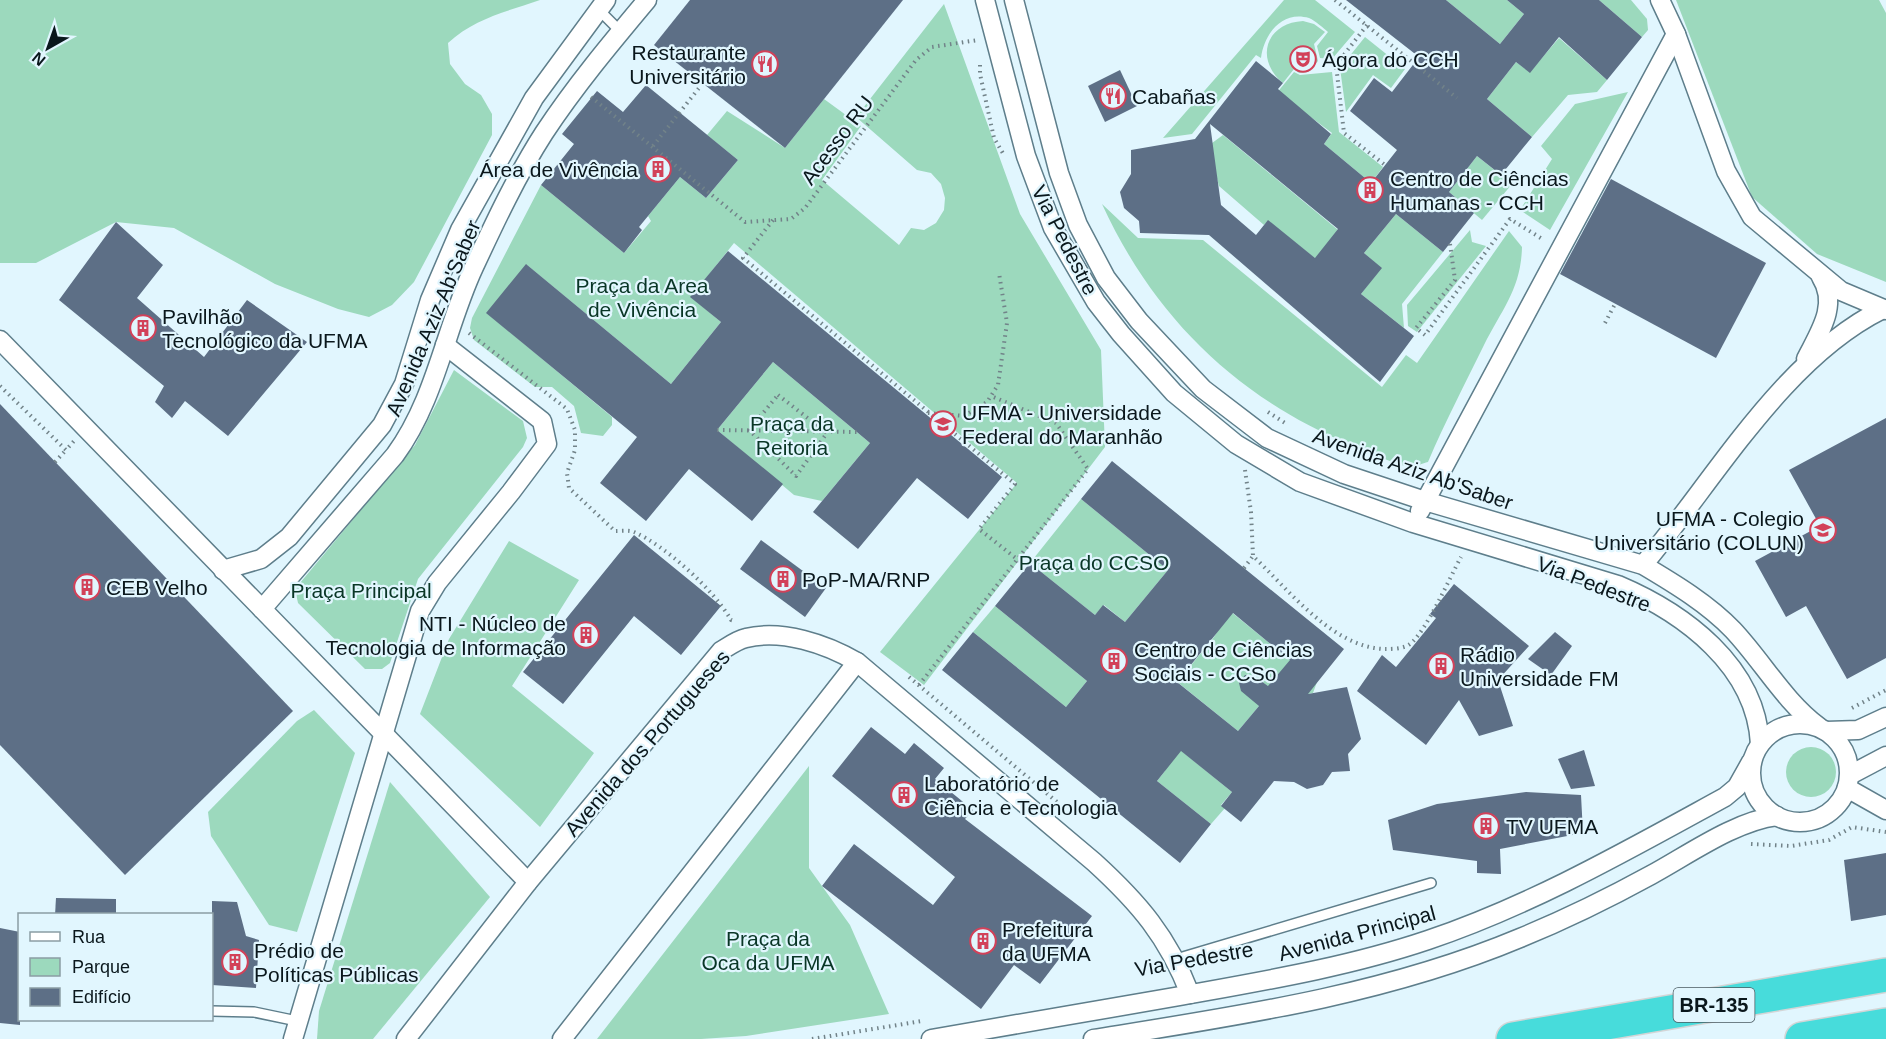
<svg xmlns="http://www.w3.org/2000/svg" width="1886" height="1039" font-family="Arial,sans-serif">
<rect width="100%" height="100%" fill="#e1f6fe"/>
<g fill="#9cd9bd">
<path d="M0,0H540C506,12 475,18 448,43L450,64L465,84L481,95L492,114V135L414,282L392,305L369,317L338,309L275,284L174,228L116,222L36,263H0Z"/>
<path d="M1284,0H1315L1355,32L1332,59L1320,58L1317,46L1328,32C1323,28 1316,21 1309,18C1282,10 1264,34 1261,58L1256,55L1192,134L1163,138Z"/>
<path d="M1446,0H1507L1524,14L1500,44Z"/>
<path d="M1599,0H1631L1647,19L1648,30L1642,37Z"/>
<path d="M1676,0H1879L1886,13V282L1817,254L1752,197Z"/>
<path d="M944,4L1020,214L1101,350L1105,447L924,685L880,652L1017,483L734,243L691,297L721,322L671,384L527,265L487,313L612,417V425L603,436L581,433L574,406L552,387H535L474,340L470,328L472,318L541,185L624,253L651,221L648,216L680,177L706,198L738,160L707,135L727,111L785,148L824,99L861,126L822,180L899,245L911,228L924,230L936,223L944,210L945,198L941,184L931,173L917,170L856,117Z"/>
<path d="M1303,21L1314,24L1325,32L1314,44L1318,61L1308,72L1299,73L1294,69L1283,83C1254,59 1266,23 1303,21Z"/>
<path d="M1365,37L1405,69L1391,88L1373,75L1346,112L1340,68Z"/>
<path d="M1559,38L1607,80L1597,92L1568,95L1532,137L1487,99L1516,62L1530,72Z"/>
<path d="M1294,72L1300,75L1332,72L1339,132L1383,167L1371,183L1324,144L1332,133L1312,118L1271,100Z"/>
<path d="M1628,92L1550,230L1520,210L1552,159L1541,146L1575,104Z"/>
<path d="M1223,135L1349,239L1326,267L1268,221L1264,225L1219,186L1208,146Z"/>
<path d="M1477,156L1512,184L1482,220L1449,192Z"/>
<path d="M1102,204L1138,238L1203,240L1382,387L1406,355L1417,363L1509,231L1522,247C1521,289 1502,309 1484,345C1465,384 1445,422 1428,462C1423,463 1415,467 1410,467C1400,466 1362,450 1351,445C1236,397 1154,317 1102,204Z"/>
<path d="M1396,214L1443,252L1402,304L1404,328L1361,294L1381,268L1364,253Z"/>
<path d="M1470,230L1472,242L1486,246L1417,332L1408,326L1407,305Z"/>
<path d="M773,362L870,443L822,501L794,495L717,430Z"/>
<path d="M454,370L523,421L527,438L523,447L418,579L390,663L382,669H365L298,603L295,589L415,445Z"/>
<path d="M1081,499L1168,570L1125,622L1104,605L1095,615L1030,563Z"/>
<path d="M509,541L579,580L512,686L594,753L540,827L420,714L449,639Z"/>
<path d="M995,606L1087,681L1066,707L973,632Z"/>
<path d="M1230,611L1317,682L1313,693L1308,694L1282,677H1276L1269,687L1254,676H1245L1259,706L1238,731L1160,668L1188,669L1214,637Z"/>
<path d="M1115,697L1232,792L1221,805L1225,808L1211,824L1157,781L1165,771Z"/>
<path d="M314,710L355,753L297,932L269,925L211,836L208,812L297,721Z"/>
<circle cx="1811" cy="772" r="25"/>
<path d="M809,766V868L850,925L889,1014L746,1036L701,1039H597Z"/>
<path d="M390,782L490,897L373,1039H317L319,1011Z"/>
</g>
<g fill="#5d6f86" fill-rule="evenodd">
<path d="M690,0H903L785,148L654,45Z"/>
<path d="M1346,0H1446L1500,44L1524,14L1507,0H1599L1642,37L1607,80L1559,37L1530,73L1516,62L1487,99L1532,137L1501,175L1477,156L1449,192L1474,213L1443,252L1396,214L1364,253L1382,268L1361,294L1414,336L1380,382L1209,235L1140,233L1139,221L1124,208L1120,192L1131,174V150L1195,139L1256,61L1283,83L1278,89L1331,134L1324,144L1371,183L1397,150L1350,111L1374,78L1392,92L1419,57ZM1210,124L1338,229L1315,258L1268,220L1256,235L1221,205Z"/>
<path d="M1120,70L1137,106L1105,122L1088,86Z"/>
<path d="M646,85L738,160L706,198L680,177L639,227L642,230L624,253L541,185L574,144L562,134L597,91L623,112Z"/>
<path d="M1611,179L1766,263L1716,358L1560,274Z"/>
<path d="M116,222L163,265L137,298L204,357L247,300L307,342L228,436L185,401L172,418L155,402L164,386L59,300Z"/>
<path d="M728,251L1002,477L968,519L917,478L858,549L813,512L870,443L773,362L717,430L783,484L752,521L689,469L646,521L600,483L637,437L486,313L526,264L671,384L721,322L690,297Z"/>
<path d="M0,404L293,711L125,875L0,745Z"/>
<path d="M1886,418V658L1847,679L1806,606L1786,617L1755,561L1820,526L1789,470Z"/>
<path d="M1112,461L1344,649L1308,694L1347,687L1361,739L1348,754L1350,771L1332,772L1323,785L1307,789L1294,782L1274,781L1241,822L1221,806L1232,792L1181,751L1157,781L1211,824L1180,863L942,670L973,632L1066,707L1087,681L995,606L1030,563L1095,615L1103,605L1125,622L1168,570L1081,499ZM1233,613L1290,660L1268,686L1254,676L1245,675L1239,683L1241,691L1259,706L1238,731L1177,682Z"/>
<path d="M634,535L721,606L681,655L634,616L563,704L523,672Z"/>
<path d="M761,540L826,588L805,617L740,569Z"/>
<path d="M1454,584L1529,646L1498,680L1513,726L1479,736L1459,700L1426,745L1357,691L1382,655L1396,667L1436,618L1430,614Z"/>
<path d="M1555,632L1572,646L1551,675L1528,659Z"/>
<path d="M871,727L905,754L914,743L944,768L935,779L973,810L965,819L1092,916L1040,984L1014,965L981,1009L822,886L854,844L933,905L955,877L832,776Z"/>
<path d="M1584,750L1595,786L1571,789L1558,759Z"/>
<path d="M1526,792L1581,795L1583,833L1500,849L1501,874L1477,873V861L1393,850L1388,820L1437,804Z"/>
<path d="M1886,853V915L1851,921L1844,860Z"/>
<path d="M56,898L116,899V915H55Z"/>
<path d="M212,901L237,902L246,936L259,940L256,988L212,985Z"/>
<path d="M0,928L20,932V1025L0,1023Z"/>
</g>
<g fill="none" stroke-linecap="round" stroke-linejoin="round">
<g stroke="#5e7e8b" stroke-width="12">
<g id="lane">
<path d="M597,8L621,32"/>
<path d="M1176,959L1431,883"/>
<path d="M212,1011L254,1012L297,1021"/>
</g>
</g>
<g stroke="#5e7e8b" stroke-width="21">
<g id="street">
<path d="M985,0L1026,156L1053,228L1096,302L1121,334L1174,393L1236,444L1300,482L1413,523L1618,585C1684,613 1756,666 1760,744"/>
<path d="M1014,0L1059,173L1078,225L1106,278L1139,321L1203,389L1267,438L1344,474L1425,501L1643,565C1675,584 1708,604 1733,630C1763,662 1784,701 1819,727"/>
<path d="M1660,0L1676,34L1726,171L1752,217L1841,291L1886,310"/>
<path d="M0,340L528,882"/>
<path d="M1806,359C1819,333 1839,305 1821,277"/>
<path d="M1420,511L1676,34"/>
<path d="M1643,565C1714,481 1783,358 1883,309"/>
<path d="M223,570L261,559L289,537L382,425L404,384L430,300L460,230L534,98L606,0"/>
<path d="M262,609L395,455C436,399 445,329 474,267C495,222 517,175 544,133C575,86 611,43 647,0"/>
<circle cx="1800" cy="773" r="49"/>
<path d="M1826,731L1858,730L1886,717"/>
<path d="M1850,775L1886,756"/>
<path d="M1847,788L1886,810"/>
<path d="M293,1039L420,611L437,583L511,492L547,444L542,421L445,345"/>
<path d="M406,1039L528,882L721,651C729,646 737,640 746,638C782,629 826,644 857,662L1094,862C1139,903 1168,937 1190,994"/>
<path d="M562,1039L857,662"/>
<path d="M931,1039C1014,1025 1097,1010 1180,996C1263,981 1348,967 1428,940C1532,905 1628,850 1725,797L1737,787L1751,762"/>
<path d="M1093,1039C1237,1016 1384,995 1520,938C1564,920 1609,898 1651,875C1688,855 1735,821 1777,816"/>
</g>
</g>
<g stroke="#d3d5d6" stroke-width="36">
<g id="highway">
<path d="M1513,1039L1886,975"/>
<path d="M1802,1039L1886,1025"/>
</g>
</g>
<g stroke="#728389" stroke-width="4" stroke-dasharray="1.5 4.5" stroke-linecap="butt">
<path d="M1335,0L1457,98"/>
<path d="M1367,25L1336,65L1344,133L1385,165"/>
<path d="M980,65V74L994,138L1004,155"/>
<path d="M591,97L745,222L791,219L805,208L916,60L932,47L978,40"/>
<path d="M653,146L703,83"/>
<path d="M773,220L743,258L1015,484L979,529L1027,567"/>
<path d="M1450,244L1455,280L1416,328L1425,335L1510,219L1544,240"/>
<path d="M1605,323L1615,304"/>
<path d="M469,333L567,409L575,430V450L567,473L569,488L615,531C621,531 629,530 634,532C666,546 714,590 731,620L735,621"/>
<path d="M0,386L66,450L74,441"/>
<path d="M778,395L827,433L796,476L749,430Z"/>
<path d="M1268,412L1285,423"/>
<path d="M928,413L964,416L987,402L998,385L1007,323L999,273"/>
<path d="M717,430L857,432"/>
<path d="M55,462L66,450"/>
<path d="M1245,470L1251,512L1253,556C1289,590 1332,647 1384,649C1392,649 1403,649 1410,644C1426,632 1450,577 1461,557"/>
<path d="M1244,568L1253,556"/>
<path d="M909,677L1057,802"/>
<path d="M919,685L1088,469L1056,423L991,396"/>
<path d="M1852,708L1886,690"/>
<path d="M1751,844L1791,846L1829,840L1852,827L1886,832"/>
<path d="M812,1039L922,1021"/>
</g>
<use href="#lane" stroke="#fff" stroke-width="9"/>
<use href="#street" stroke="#fff" stroke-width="18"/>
<use href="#highway" stroke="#47dcdb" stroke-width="33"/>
</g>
<defs>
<g id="theatre-ring" transform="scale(1.35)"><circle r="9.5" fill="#e1f6fe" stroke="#d24159" stroke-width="1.5"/><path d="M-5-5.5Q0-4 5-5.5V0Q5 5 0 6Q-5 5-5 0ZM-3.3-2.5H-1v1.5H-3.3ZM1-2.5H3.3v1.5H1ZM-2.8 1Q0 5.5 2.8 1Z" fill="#d24159"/></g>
<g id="restaurant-ring" transform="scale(1.35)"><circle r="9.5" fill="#e1f6fe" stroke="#d24159" stroke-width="1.5"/><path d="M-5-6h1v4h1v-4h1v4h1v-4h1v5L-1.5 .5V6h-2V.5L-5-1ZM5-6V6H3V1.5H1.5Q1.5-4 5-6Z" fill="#d24159"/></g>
<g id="building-ring" transform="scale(1.35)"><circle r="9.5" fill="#e1f6fe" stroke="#d24159" stroke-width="1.5"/><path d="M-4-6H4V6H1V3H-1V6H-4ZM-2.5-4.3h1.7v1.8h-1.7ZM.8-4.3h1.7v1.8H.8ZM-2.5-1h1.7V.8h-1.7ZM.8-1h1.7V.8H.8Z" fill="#d24159"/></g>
<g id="university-ring" transform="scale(1.35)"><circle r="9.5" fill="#e1f6fe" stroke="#d24159" stroke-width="1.5"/><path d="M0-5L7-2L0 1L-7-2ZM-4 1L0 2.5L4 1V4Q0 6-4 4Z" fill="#d24159"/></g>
<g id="school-ring" transform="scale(1.35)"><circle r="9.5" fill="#e1f6fe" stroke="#d24159" stroke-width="1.5"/><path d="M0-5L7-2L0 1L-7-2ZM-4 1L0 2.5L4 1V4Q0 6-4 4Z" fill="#d24159"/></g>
</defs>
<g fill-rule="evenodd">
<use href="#theatre-ring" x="1303" y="59"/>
<use href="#restaurant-ring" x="765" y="64"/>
<use href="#restaurant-ring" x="1113" y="96"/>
<use href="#building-ring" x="658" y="169"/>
<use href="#building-ring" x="1370" y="190"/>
<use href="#building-ring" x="143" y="328"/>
<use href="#university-ring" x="943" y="424"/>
<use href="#school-ring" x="1823" y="530"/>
<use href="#building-ring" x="783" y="579"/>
<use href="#building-ring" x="87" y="587"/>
<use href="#building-ring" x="586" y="635"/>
<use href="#building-ring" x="1114" y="661"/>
<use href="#building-ring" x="1441" y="666"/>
<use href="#building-ring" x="904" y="795"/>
<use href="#building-ring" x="1486" y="826"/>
<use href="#building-ring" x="983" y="941"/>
<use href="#building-ring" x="235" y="962"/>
</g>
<g text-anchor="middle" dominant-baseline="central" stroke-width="4.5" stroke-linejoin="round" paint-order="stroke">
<rect fill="#e1f6fe" stroke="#4a5a60" stroke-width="1.5" x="1673.5" y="988" width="81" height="34" rx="4.5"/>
<g font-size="20" font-weight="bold" fill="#0a171c">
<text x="1714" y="1005">BR-135</text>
</g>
<g font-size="21" fill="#0a171c" stroke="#e1f6fe" text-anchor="start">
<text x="746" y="52" text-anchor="end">Restaurante<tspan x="746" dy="24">Universitário</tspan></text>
<text x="1322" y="59">Ágora do CCH</text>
<text x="1132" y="96">Cabañas</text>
<text x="638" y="169" text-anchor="end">Área de Vivência</text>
<text x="1390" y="178">Centro de Ciências<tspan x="1390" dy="24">Humanas - CCH</tspan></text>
<text x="162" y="316">Pavilhão<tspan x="162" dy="24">Tecnológico da UFMA</tspan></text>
<text x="962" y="412">UFMA - Universidade<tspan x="962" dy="24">Federal do Maranhão</tspan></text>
<text x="1804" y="518" text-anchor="end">UFMA - Colegio<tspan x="1804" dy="24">Universitário (COLUN)</tspan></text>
<text x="802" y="579">PoP-MA/RNP</text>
<text x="106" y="587">CEB Velho</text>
<text x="566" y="623" text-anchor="end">NTI - Núcleo de<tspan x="566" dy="24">Tecnologia de Informação</tspan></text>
<text x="1134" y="649">Centro de Ciências<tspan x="1134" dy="24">Sociais - CCSo</tspan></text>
<text x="1460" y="654">Rádio<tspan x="1460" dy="24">Universidade FM</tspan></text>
<text x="924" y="783">Laboratório de<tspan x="924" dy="24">Ciência e Tecnologia</tspan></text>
<text x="1506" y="826">TV UFMA</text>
<text x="1002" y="929">Prefeitura<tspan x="1002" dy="24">da UFMA</tspan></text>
<text x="254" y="950">Prédio de<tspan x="254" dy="24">Políticas Públicas</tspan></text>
</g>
<g font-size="21" fill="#0a171c" stroke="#e1f6fe">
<text transform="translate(837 140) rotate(-53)">Acesso RU</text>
<text transform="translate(1065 240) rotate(63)">Via Pedestre</text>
<text transform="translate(433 318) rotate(-67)">Avenida Aziz Ab'Saber</text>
<text transform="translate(1413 469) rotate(19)">Avenida Aziz Ab'Saber</text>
<text transform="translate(1594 584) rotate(21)">Via Pedestre</text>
<text transform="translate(647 743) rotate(-49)">Avenida dos Portugueses</text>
<text transform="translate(1357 933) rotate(-15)">Avenida Principal</text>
<text transform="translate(1194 959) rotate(-10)">Via Pedestre</text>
</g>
<g font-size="21" fill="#093626" stroke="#e1f6fe">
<text x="642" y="285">Praça da Area<tspan x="642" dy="24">de Vivência</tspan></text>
<text x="792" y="423">Praça da<tspan x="792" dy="24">Reitoria</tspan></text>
<text x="1094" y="562">Praça do CCSO</text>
<text x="361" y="590">Praça Principal</text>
<text x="768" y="938">Praça da<tspan x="768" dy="24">Oca da UFMA</tspan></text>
</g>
</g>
<rect x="18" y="913" width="195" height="108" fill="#e1f6fe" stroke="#8b9da4" stroke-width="1.5"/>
<rect x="30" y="932" width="30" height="9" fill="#ffffff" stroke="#8b9da4" stroke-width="1.5"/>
<text x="72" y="943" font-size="18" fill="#0a171c">Rua</text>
<rect x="30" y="958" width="30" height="18" fill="#9cd9bd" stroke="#8b9da4" stroke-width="1.5"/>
<text x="72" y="973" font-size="18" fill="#0a171c">Parque</text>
<rect x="30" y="988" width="30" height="18" fill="#5d6f86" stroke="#8b9da4" stroke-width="1.5"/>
<text x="72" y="1003" font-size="18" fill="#0a171c">Edifício</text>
<g transform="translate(48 48) rotate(220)" stroke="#e1f6fe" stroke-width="4.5" paint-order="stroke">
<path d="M0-4.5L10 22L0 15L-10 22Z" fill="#0a171c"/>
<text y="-9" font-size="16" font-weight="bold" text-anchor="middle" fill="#0a171c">N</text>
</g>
</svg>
